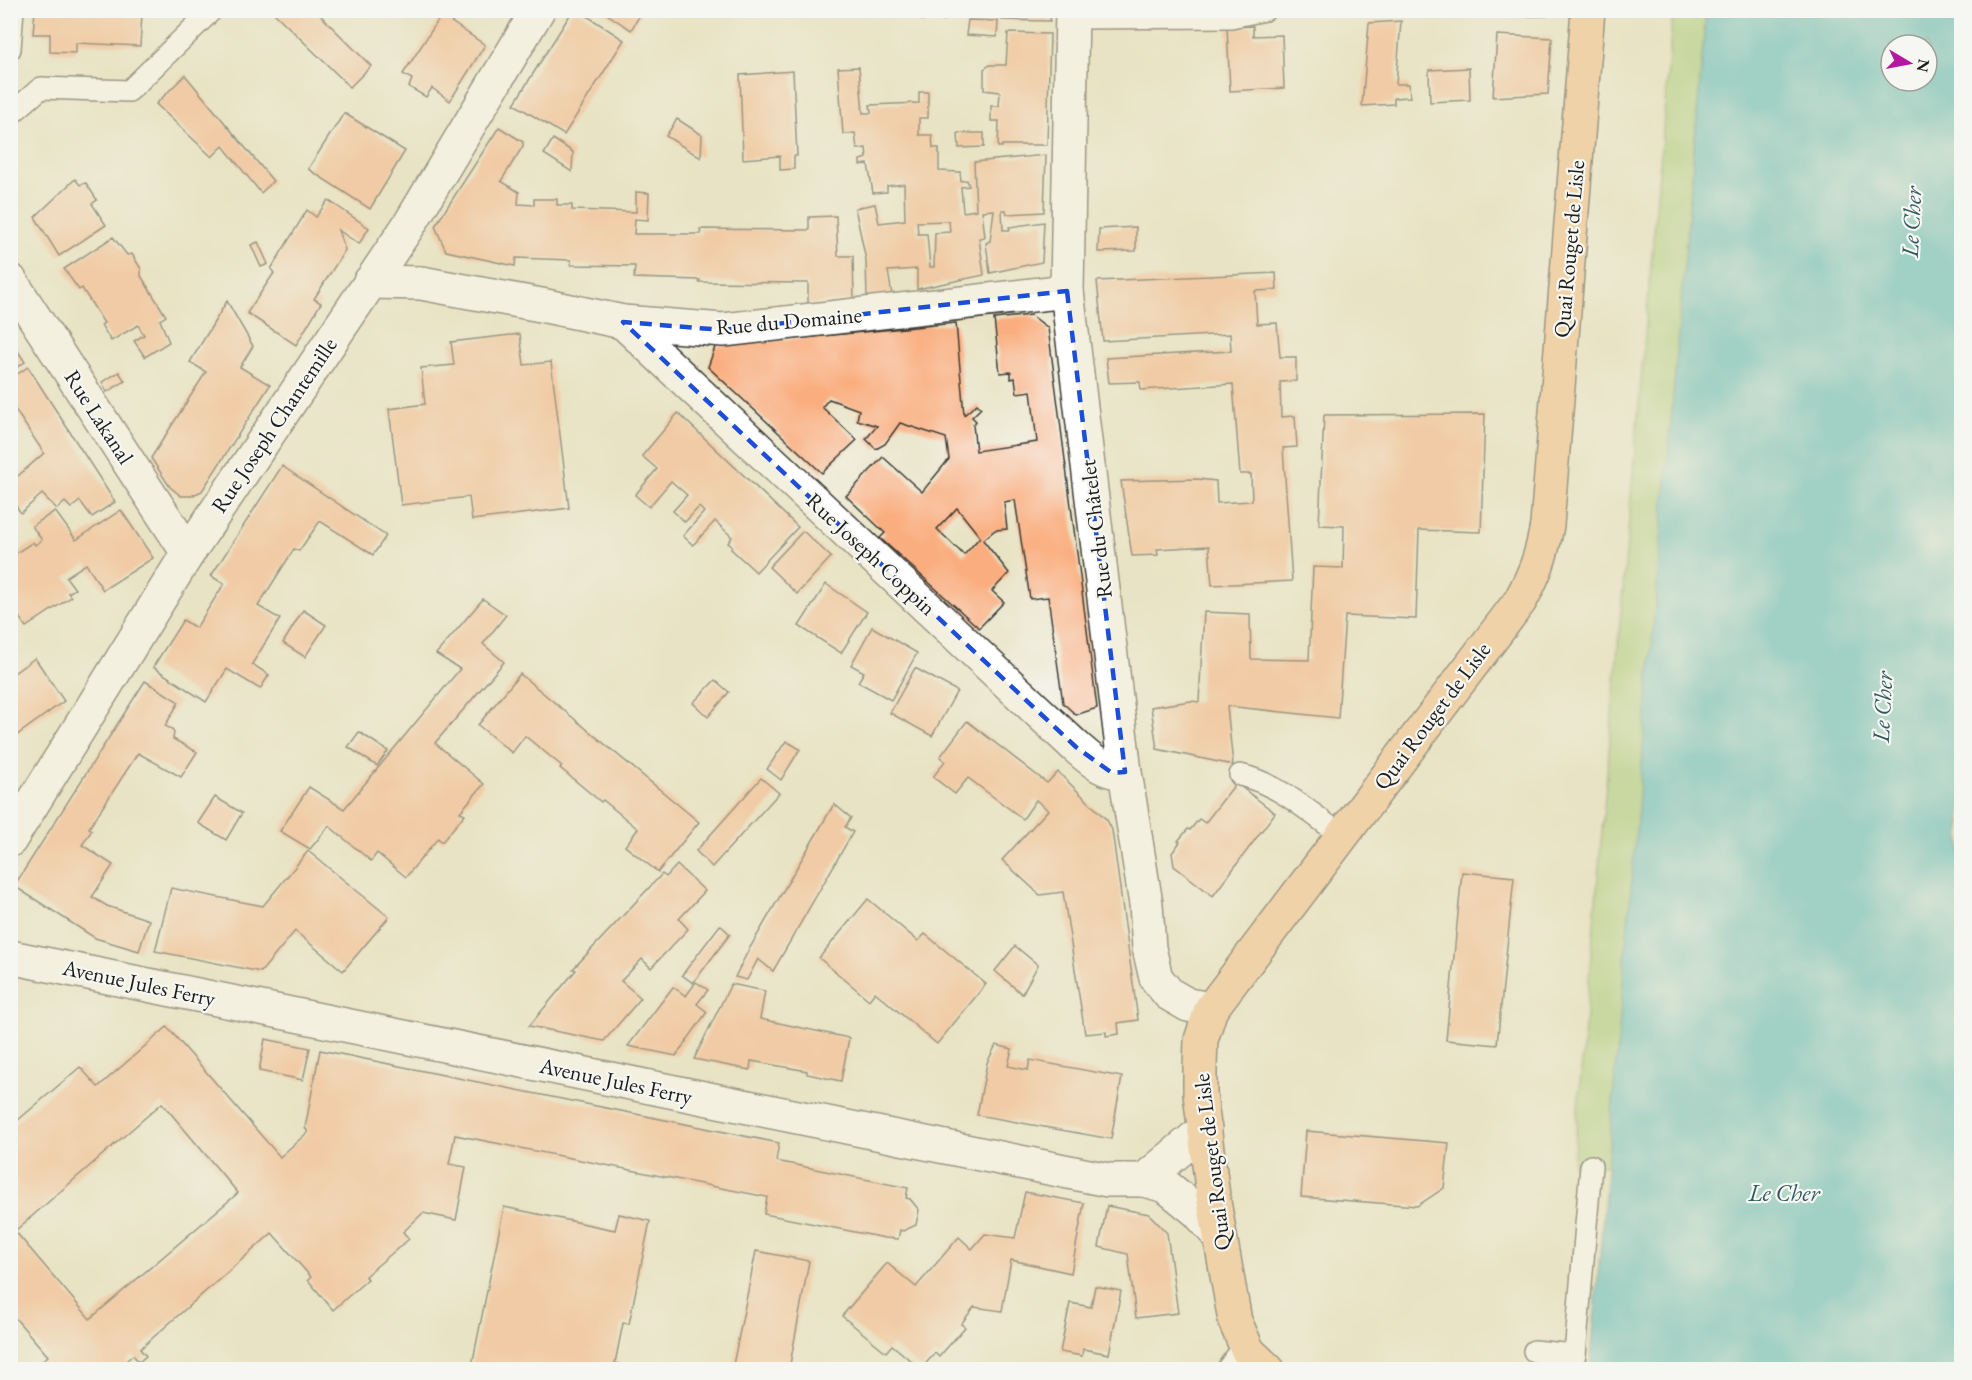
<svg xmlns="http://www.w3.org/2000/svg" width="1972" height="1380" font-family="'EB Garamond',serif">
<rect width="100%" height="100%" fill="#f6f6f2"/>
<filter id="ink" filterUnits="userSpaceOnUse"><feTurbulence type="fractalNoise" baseFrequency=".0167" numOctaves="2"/><feDisplacementMap in="SourceGraphic" scale="12" xChannelSelector="R" yChannelSelector="G"/><feConvolveMatrix kernelMatrix="1 2 1 2 8 2 1 2 1" color-interpolation-filters="sRGB"/></filter>
<filter id="wash" filterUnits="userSpaceOnUse"><feTurbulence type="fractalNoise" baseFrequency=".008" numOctaves="4" result="noise"/><feDisplacementMap in="SourceGraphic" scale="24" xChannelSelector="R" yChannelSelector="G"/><feGaussianBlur stdDeviation="1.35" result="paint"/><feColorMatrix in="noise" values="0 0 0 0 0 0 0 0 0 0 0 0 0 0 0 0 0 1.4 0 .05"/><feComposite in="paint" operator="in"/></filter>
<g filter="url(#wash)">
<rect width="100%" height="100%" fill="#e9e3c5"/>
<path fill="#a2ca75" stroke="#5f7348" stroke-width="1.5" d="M1673,11H1706L1609,1166L1573,1165Z"/>
<path fill="#4bb8c5" stroke="#346a70" stroke-width="1.5" fill-rule="evenodd" d="M1706,11H1961V1369H1590ZM1891,45H1927V81H1891Z"/>
<g id="blocks">
<g fill="#faad7e" fill-rule="evenodd">
<path d="M35,10H134L133,13L142,14L140,46L76,43V53L50,52V34H33Z"/>
<path d="M271,10H315L371,66L350,87Z"/>
<path d="M573,10H578L624,40L564,135L514,104Z"/>
<path d="M601,10H643L631,30Z"/>
<path d="M921,10H945V20H920Z"/>
<path d="M1002,10H1051L1050,21L1002,20Z"/>
<path d="M1488,10H1547V16L1488,17Z"/>
<path d="M444,17L485,45L450,101L432,88L426,97L409,87L412,79L403,74L439,19Z"/>
<path d="M968,20L998,21L997,37L966,35Z"/>
<path d="M1401,21L1396,84H1409L1410,97L1394,98V104L1362,106L1369,23Z"/>
<path d="M1253,26V36L1282,35L1284,88L1230,91L1227,27Z"/>
<path d="M1008,33L1050,34L1047,145H1002V147H998L999,121H991V106H999L1000,92L984,90V69L990,65H1006Z"/>
<path d="M1497,35L1552,38L1548,94L1493,97Z"/>
<path d="M859,67L863,113H871L870,105L919,103V92H928V118H919V135H932L933,148H939V171L960,172L961,181L967,180L969,186L961,187L963,212L976,210L974,162L1046,155L1044,212L1007,214L1006,210H1002L1003,230H1010L1009,227L1044,222L1042,262L990,273L986,243L990,241L994,210L982,211L985,237L979,238L984,275L917,289V269L888,271L892,295L867,298L866,260L855,208L875,204L879,223L905,220L904,184L887,186V192L873,193L868,164L860,165V160L867,158L866,148L857,149L855,133L843,134L838,68ZM949,221L950,232L935,233L934,267H930L927,234H918L917,222Z"/>
<path d="M1469,68L1470,100L1430,102L1429,70Z"/>
<path d="M793,71L797,156H794V169L780,170V156L743,159L740,75Z"/>
<path d="M185,75L273,181L261,193L223,146L212,157L156,104Z"/>
<path d="M344,113L405,151L370,209L308,169Z"/>
<path d="M677,119L702,135L701,158L666,136Z"/>
<path d="M499,127L523,142V146L501,181L519,192L518,204L534,205V199H557V205H572V210L636,212V192L649,193L648,220L635,219L634,234H701L700,229L809,230V217L836,216L838,256H853L854,300L808,304V283L699,282L700,280L634,278L635,266L571,265V260L516,258L515,266L446,251L435,226Z"/>
<path d="M958,133H984V147L959,148Z"/>
<path d="M553,139L573,152L572,172L544,154Z"/>
<path d="M75,179L80,185L86,183L97,200L92,204L106,225L59,256L35,217Z"/>
<path d="M328,200L369,228L359,244L338,230L345,250L314,299L321,303L296,345L247,313L274,273L271,269L307,210L316,217Z"/>
<path d="M1136,227V251L1098,252L1099,229Z"/>
<path d="M113,237L127,255L132,254L141,269V276L166,316L160,320L169,342L145,357L134,341L144,335L138,325L111,341L101,325L104,323L82,288L79,290L64,269Z"/>
<path d="M258,242L268,264L261,267L251,245Z"/>
<path d="M1276,273L1277,290L1255,291L1257,324L1277,323L1280,357H1296V381L1280,382L1281,417L1295,416L1297,447L1283,448L1292,581L1212,585L1209,546L1157,549L1158,555L1132,556L1121,481L1197,479L1216,481L1217,503L1252,501L1251,474H1240L1233,384L1141,390L1140,382L1109,383L1106,358L1231,351L1230,334L1103,341L1097,281Z"/>
<path d="M227,301L253,346L240,367L270,385L202,491L191,496H181L170,487L151,458L206,372L190,362Z"/>
<path d="M1031,315L1048,328L1097,708L1076,715L1063,703L1048,597L1030,599L1015,500L1004,502L1007,529L995,530L983,540L1009,573L992,591L1004,602L979,628L880,538L885,533L846,496L883,457L922,492L949,459L946,438L900,423L885,444L876,449L866,439L877,426L857,420L859,410L829,399L822,407L857,440L822,473L708,367L715,347L718,346L956,323L964,415L977,404L981,408L972,417L976,421L973,425L976,451L1037,442L1031,391L1017,393L1015,378L1011,379V372L1000,373L994,319ZM957,508L980,537L964,555L937,529Z"/>
<path d="M520,334L524,365L551,362L569,508L472,520L469,497L401,505L389,409L425,404L421,368L454,365L451,342Z"/>
<path d="M14,345L25,362L10,372V347Z"/>
<path d="M28,367L115,502L92,517L80,501L71,508L65,502L57,509L42,494L21,513L10,498V483L44,453L10,402V379Z"/>
<path d="M119,372L125,381L107,392L102,382Z"/>
<path d="M678,413L798,527L756,572L731,549L732,546L728,543L732,537L715,521L693,545L683,536L704,512L699,507L685,522L673,511L687,495L671,481L649,507L635,495L657,469L642,456Z"/>
<path d="M1485,414L1481,532L1419,530L1416,619L1345,616L1338,718L1227,706L1233,765L1157,749L1151,707L1191,701L1199,702L1204,612L1250,614L1251,659L1309,660L1313,567L1343,568L1344,526L1319,525L1324,415Z"/>
<path d="M282,466L386,536L373,555L320,521L299,551L294,549L258,606L280,619L252,664L269,675L260,689L227,669L206,702L153,667L183,620L196,628L224,584L211,576Z"/>
<path d="M121,510L153,558L103,590L86,564L66,577L75,589L68,593L71,597L26,627L10,604V557L33,542L35,545L42,540L32,526L55,511L76,540Z"/>
<path d="M803,531L831,557L797,594L769,567Z"/>
<path d="M826,584L867,612L841,653L799,626Z"/>
<path d="M483,599L506,615L483,644L504,662L435,743L484,784L460,812L465,814L442,842L438,838L406,877L377,853L371,861L329,826L310,849L280,831L309,787L344,809L460,669L436,654Z"/>
<path d="M303,610L326,625L305,657L283,643Z"/>
<path d="M872,627L917,653L891,700L858,682L864,672L851,665Z"/>
<path d="M35,658L64,701L10,740V676Z"/>
<path d="M915,668L957,691L932,736L890,713Z"/>
<path d="M520,674L699,822L658,872L625,846L638,829L603,800L601,802L560,768L562,766L525,736L512,753L478,725Z"/>
<path d="M715,680L729,692L708,717L693,703Z"/>
<path d="M145,681L179,702L165,726L172,729L174,732L173,739L197,752L181,777L138,753L89,828L92,830L82,845L113,865L92,897L107,906L149,920L139,951L95,938L14,886Z"/>
<path d="M967,721L1047,783L1058,772L1107,820L1112,830L1138,1020L1118,1023L1119,1034L1106,1036V1032L1085,1034L1063,892L1040,895L1002,860L1048,810L1036,800L1023,819L968,778L955,794L933,777L945,761L940,757Z"/>
<path d="M359,732L388,751L377,766L348,747Z"/>
<path d="M786,741L800,749L781,780L767,769Z"/>
<path d="M761,778L779,793L712,867L696,851Z"/>
<path d="M1236,783L1275,813L1213,896L1174,866L1172,853L1180,842L1178,841L1188,829L1190,830L1199,819L1205,823Z"/>
<path d="M215,797L242,813L226,840L198,823Z"/>
<path d="M834,804L851,818L845,827L853,832L773,971L758,959L747,980L735,977L748,951Z"/>
<path d="M308,851L389,917L343,971L295,931L261,972L155,951L171,888L263,906Z"/>
<path d="M677,865L705,891L679,919L688,929L651,968L642,959L621,981L641,998L604,1041L529,1026L576,970L573,969L662,874L666,877Z"/>
<path d="M1462,872L1514,877L1497,1045L1446,1040Z"/>
<path d="M868,899L918,941L925,934L986,984L937,1044L875,992L869,1000L819,958Z"/>
<path d="M720,925L730,934L693,983L682,975Z"/>
<path d="M1015,946L1038,965L1022,994L995,971Z"/>
<path d="M696,982L708,990L697,1004L707,1012L676,1056L628,1046L673,987L686,996Z"/>
<path d="M731,984L765,991L760,1019L849,1038L841,1081L807,1074V1071L751,1061L750,1070L694,1059Z"/>
<path d="M167,1027L280,1157L308,1132L305,1128L320,1050L779,1143L776,1161L908,1188L906,1198L910,1199L919,1210L916,1225L903,1231L900,1230L898,1239L885,1238L764,1214L767,1197L455,1135L449,1164L466,1167L456,1220L423,1213L403,1232L409,1239L365,1276L368,1279L333,1310L308,1280L311,1277L272,1233L140,1349L146,1356L139,1362L133,1355L126,1361L134,1370H33L48,1356L10,1312V1127L80,1067L98,1087ZM162,1103L238,1193L90,1319L15,1231Z"/>
<path d="M265,1039L310,1048L303,1080L259,1071Z"/>
<path d="M996,1045L1012,1049L1008,1066L1028,1070L1030,1060L1122,1077L1111,1139L977,1115L987,1063Z"/>
<path d="M1306,1131L1449,1143L1444,1188L1417,1206L1301,1197Z"/>
<path d="M1025,1192L1084,1203L1071,1273L1011,1260L1002,1311L974,1307L961,1324L965,1327L939,1357L935,1353L921,1369L892,1345L886,1352L842,1316L887,1263L916,1287L959,1237L972,1249L985,1234L1015,1238Z"/>
<path d="M1107,1206L1149,1214L1167,1233L1178,1313L1136,1318L1128,1254L1099,1247Z"/>
<path d="M504,1207L615,1230L619,1214L650,1221L629,1324L623,1323L615,1363L643,1370H471Z"/>
<path d="M756,1251L809,1261L789,1370H732Z"/>
<path d="M1095,1286L1121,1291L1109,1354L1083,1349L1082,1356L1060,1352L1070,1303L1091,1307Z"/>
</g>
</g>
</g>
<g filter="url(#ink)">
<use href="#blocks" fill-opacity="0" stroke="#3b3a35" stroke-width="1.5"/>
<g fill="none" stroke-linecap="round" stroke-linejoin="round">
<g stroke="#3b3a35" stroke-width="24">
<g id="service">
<path d="M1072,18L1231,17L1265,10"/>
<path d="M10,49L13,10"/>
<path d="M10,115L41,88L129,91L212,10"/>
<path d="M1240,775C1279,784 1309,812 1341,835"/>
<path d="M1534,1351L1575,1355L1591,1166"/>
</g>
</g>
<g stroke="#3b3a35" stroke-width="36">
<g id="minor">
<path d="M1072,10L1067,291L1125,772L1146,904L1149,948L1156,978L1169,994L1188,1005L1211,1009"/>
<path d="M10,280L188,553"/>
<path d="M370,282L421,283L541,305L623,322L723,330L1067,291"/>
<path d="M623,322L1076,747C1091,760 1104,773 1125,772"/>
<path d="M10,840L188,553L411,222L538,10"/>
<path d="M10,957L1108,1180H1144L1205,1129"/>
<path d="M1144,1180L1166,1186L1198,1212L1220,1237"/>
<path d="M1234,1370L1248,1351"/>
</g>
</g>
<g stroke="#3b3a35" stroke-width="36">
<path id="primary" d="M1268,1370L1248,1351L1235,1321L1213,1196L1200,1094V1067L1201,1040L1211,1009L1520,601C1535,574 1542,555 1547,525L1588,10"/>
</g>
<use href="#service" stroke="#fff" stroke-width="21"/>
<use href="#minor" stroke="#fff" stroke-width="33"/>
<use href="#primary" stroke="#f8bd88" stroke-width="33"/>
</g>
</g>
<path d="M0 0H1972V1380H0ZM1067,291L1125,772L1112,773L1076,747L623,322L723,330Z" fill="#e9e3c5" fill-opacity=".55" fill-rule="evenodd"/>
<path fill="none" stroke="#1d4ed8" stroke-width="4.5" stroke-dasharray="12 8" stroke-linejoin="round" d="M1067,291L1125,772L1112,773L1076,747L623,322L723,330Z"/>
<g text-anchor="middle" dominant-baseline="central" stroke-width="4.5" stroke-linejoin="round" paint-order="stroke">
<g font-size="22" fill="#1c1c1c" stroke="#f6f6f2">
<text transform="translate(1569 249) rotate(-85)">Quai Rouget de Lisle</text>
<text transform="translate(789 321) rotate(-5)">Rue du Domaine</text>
<text transform="translate(99 417) rotate(57)">Rue Lakanal</text>
<text transform="translate(274 425) rotate(-56)">Rue Joseph Chantemille</text>
<text transform="translate(1096 529) rotate(-97)">Rue du Châtelet</text>
<text transform="translate(871 554) rotate(43)">Rue Joseph Coppin</text>
<text transform="translate(1432 716) rotate(-53)">Quai Rouget de Lisle</text>
<text transform="translate(139 983) rotate(12)">Avenue Jules Ferry</text>
<text transform="translate(616 1081) rotate(12)">Avenue Jules Ferry</text>
<text transform="translate(1212 1162) rotate(-97)">Quai Rouget de Lisle</text>
</g>
<g font-size="24" font-style="italic" fill="#2f5a60" stroke="#f6f6f2">
<text transform="translate(1911 222) rotate(-87)">Le Cher</text>
<text transform="translate(1882 707) rotate(-87)">Le Cher</text>
<text x="1784" y="1192">Le Cher</text>
</g>
</g>
<rect width="1972" height="1380" fill="none" stroke="#f6f6f2" stroke-width="36"/>
<g transform="translate(1909 63) rotate(100)"><circle r="28" fill="#f6f6f2" stroke="#9f9f9c" stroke-width="1.5"/>
<path d="M0-4.5L10 22L0 15L-10 22Z" fill="#b5179e"/>
<text y="-9" font-size="16" font-weight="bold" text-anchor="middle" fill="#1c1c1c">N</text>
</g>
</svg>
